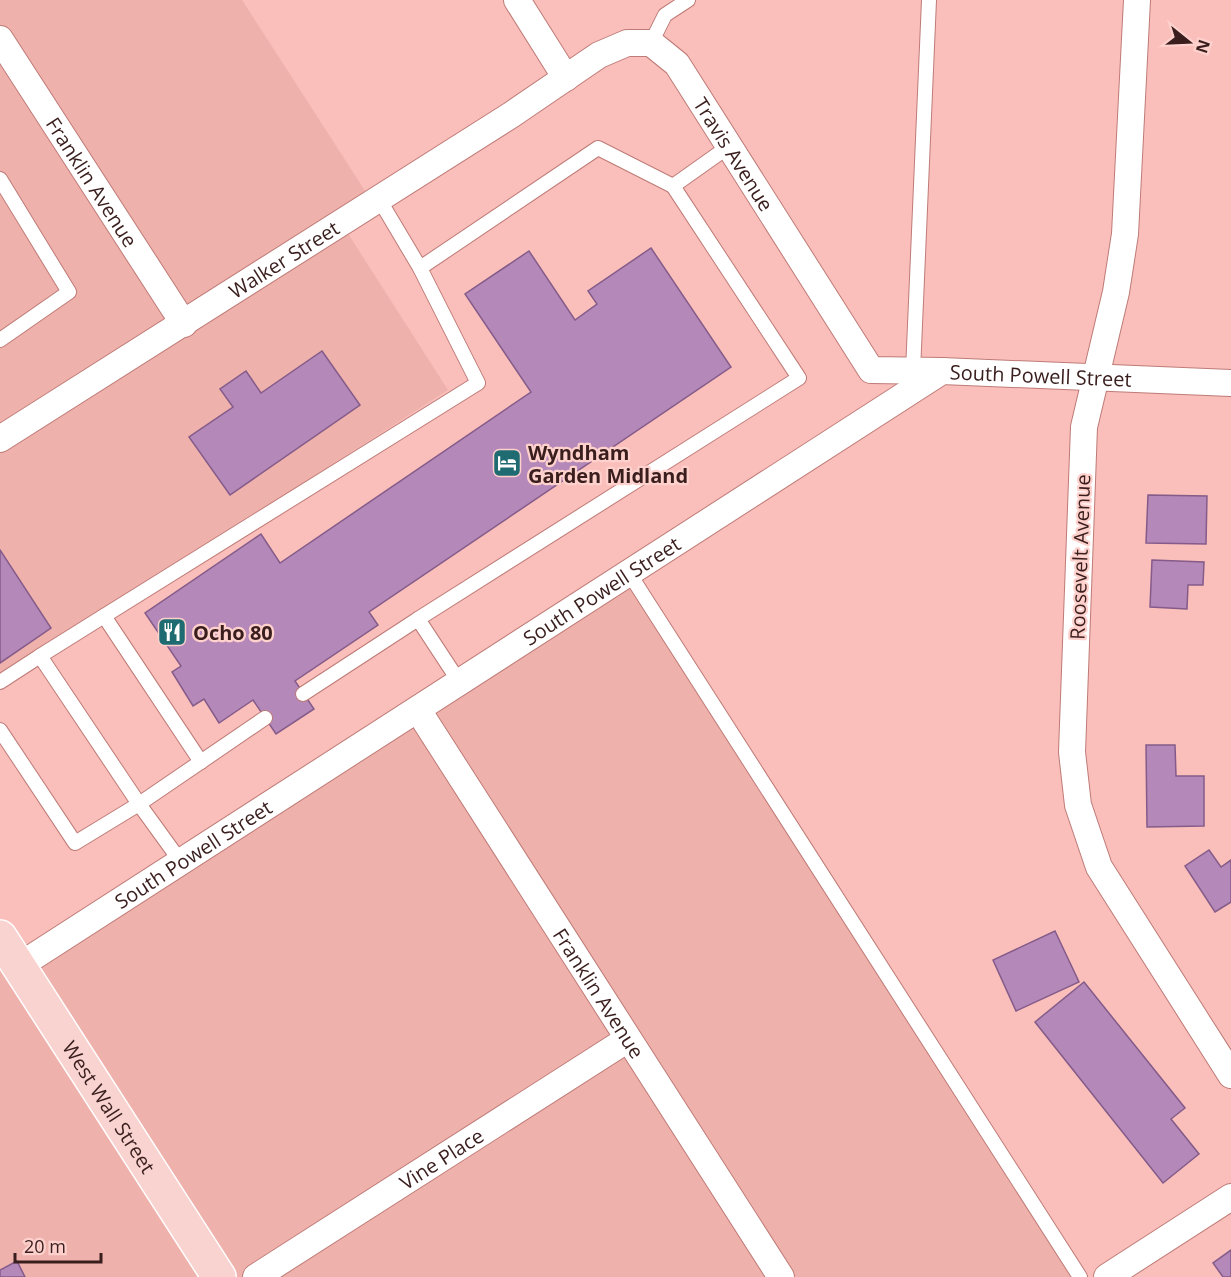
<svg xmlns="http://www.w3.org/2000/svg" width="1231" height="1277" font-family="'Open Sans',sans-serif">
<rect width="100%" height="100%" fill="#fabfbb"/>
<g fill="#efb1ac">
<path d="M0,0H242L378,211L347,232L448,390L0,677Z"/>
<path d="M627,582L1072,1277H0V943L19,972Z"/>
</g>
<g fill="#b488b8" stroke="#845b89" stroke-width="1.5">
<path d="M651,248L731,367L369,612L378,625L295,681L314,709L276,734L253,700L219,723L204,699L193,706L172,672L181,666L145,613L261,534L280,563L531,392L465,294L529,251L575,320L597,304L588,291Z"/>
<path d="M322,351L360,405L230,495L189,437L233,407L220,389L246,371L261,393Z"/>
<path d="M1148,495L1207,496L1206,544L1146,543Z"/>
<path d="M0,550L51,628L0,663Z"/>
<path d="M1152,560L1204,562L1203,585H1188L1187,609L1150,607Z"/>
<path d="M1146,745H1175L1176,776H1204V826L1147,827Z"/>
<path d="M1209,850L1221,867L1231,860V902L1215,912L1185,866Z"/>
<path d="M1055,931L1079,982L1016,1011L993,960Z"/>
<path d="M1084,982L1185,1108L1171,1119L1199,1154L1163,1183L1035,1022Z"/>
<path d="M1231,1250V1277H1223L1213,1263Z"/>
<path d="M17,1261L25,1277H0V1270Z"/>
</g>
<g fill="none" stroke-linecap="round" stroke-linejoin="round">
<g stroke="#be7b77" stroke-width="16">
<g id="lane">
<path d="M651,43L665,15L688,0"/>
<path d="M0,179L69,292L0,340"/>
<path d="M420,268L598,148L673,186L728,147"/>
<path d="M913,371L929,0"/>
<path d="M629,573L1080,1277"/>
<path d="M104,616L478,383L420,268L379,199"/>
<path d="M418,619L799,378L673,186"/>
<path d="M40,656L104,616L201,762"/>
<path d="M0,682L40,656L139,804L75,843L0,730"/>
<path d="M303,694L418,619L460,683"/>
<path d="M181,862L139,804L265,718"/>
</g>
</g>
<g stroke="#be7b77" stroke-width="28">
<g id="street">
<path d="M517,0L566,78"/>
<path d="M1137,0L1125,234L1116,292L1084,427L1072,752L1078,805L1099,867L1231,1075"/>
<path id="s1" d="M0,39L184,324"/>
<path id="s2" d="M0,439L511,115L599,55L627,43H651L677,64L871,370L942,371"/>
<path id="s3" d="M418,710L781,1277"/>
<path id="s4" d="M19,966L942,371L1231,383"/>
<path id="s5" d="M256,1277L628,1039"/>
<path d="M1107,1277L1231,1197"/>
</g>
</g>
<g stroke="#fff" stroke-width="36">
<g id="primary">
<path id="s6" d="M0,937L219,1277"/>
</g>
</g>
<use href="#lane" stroke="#fff" stroke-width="14"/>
<use href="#street" stroke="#fff" stroke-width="26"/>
<use href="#primary" stroke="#f8d3d0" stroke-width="33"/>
</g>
<defs>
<g id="hotel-square" transform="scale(1.5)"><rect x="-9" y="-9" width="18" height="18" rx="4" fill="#1f6b72" stroke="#fed1cd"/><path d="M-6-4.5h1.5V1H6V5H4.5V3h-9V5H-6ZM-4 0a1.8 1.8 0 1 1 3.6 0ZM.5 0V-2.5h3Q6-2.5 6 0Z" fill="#fff"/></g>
<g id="restaurant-square" transform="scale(1.5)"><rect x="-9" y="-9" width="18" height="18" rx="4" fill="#1f6b72" stroke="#fed1cd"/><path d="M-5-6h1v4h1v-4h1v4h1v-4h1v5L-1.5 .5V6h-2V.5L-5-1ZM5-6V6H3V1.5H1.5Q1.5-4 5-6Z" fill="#fff"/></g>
</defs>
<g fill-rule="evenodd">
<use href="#hotel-square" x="507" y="463"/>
<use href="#restaurant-square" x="172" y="632"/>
</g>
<g text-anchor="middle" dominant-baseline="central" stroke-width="4.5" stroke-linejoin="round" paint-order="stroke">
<g font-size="20" fill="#391e1d" stroke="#fed1cd">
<text stroke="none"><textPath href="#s2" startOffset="906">Travis Avenue</textPath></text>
<text stroke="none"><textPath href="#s1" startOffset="170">Franklin Avenue</textPath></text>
<text stroke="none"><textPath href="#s2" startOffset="336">Walker Street</textPath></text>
<text stroke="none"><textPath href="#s4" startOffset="1197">South Powell Street</textPath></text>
<text transform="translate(1080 557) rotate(-88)">Roosevelt Avenue</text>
<text stroke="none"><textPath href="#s4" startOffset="693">South Powell Street</textPath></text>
<text stroke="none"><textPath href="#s4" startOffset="207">South Powell Street</textPath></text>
<text stroke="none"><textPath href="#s3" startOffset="336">Franklin Avenue</textPath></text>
<text stroke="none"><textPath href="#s6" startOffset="202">West Wall Street</textPath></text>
<text stroke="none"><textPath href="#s5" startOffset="220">Vine Place</textPath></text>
</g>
<g font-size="20" font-weight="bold" fill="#391e1d" stroke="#fed1cd" text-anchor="start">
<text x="528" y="452">Wyndham<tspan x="528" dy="23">Garden Midland</tspan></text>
<text x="193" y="632">Ocho 80</text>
</g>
</g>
<g transform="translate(1189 42) rotate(108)" stroke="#fed1cd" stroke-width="4.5" paint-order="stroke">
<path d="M0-4.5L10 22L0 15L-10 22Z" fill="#391e1d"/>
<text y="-9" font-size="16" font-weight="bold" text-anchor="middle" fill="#391e1d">N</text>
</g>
<path d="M15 1253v9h86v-9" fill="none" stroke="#391e1d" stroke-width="3"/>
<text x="24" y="1253" font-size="18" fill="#391e1d" stroke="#fed1cd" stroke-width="4.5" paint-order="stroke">20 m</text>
</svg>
